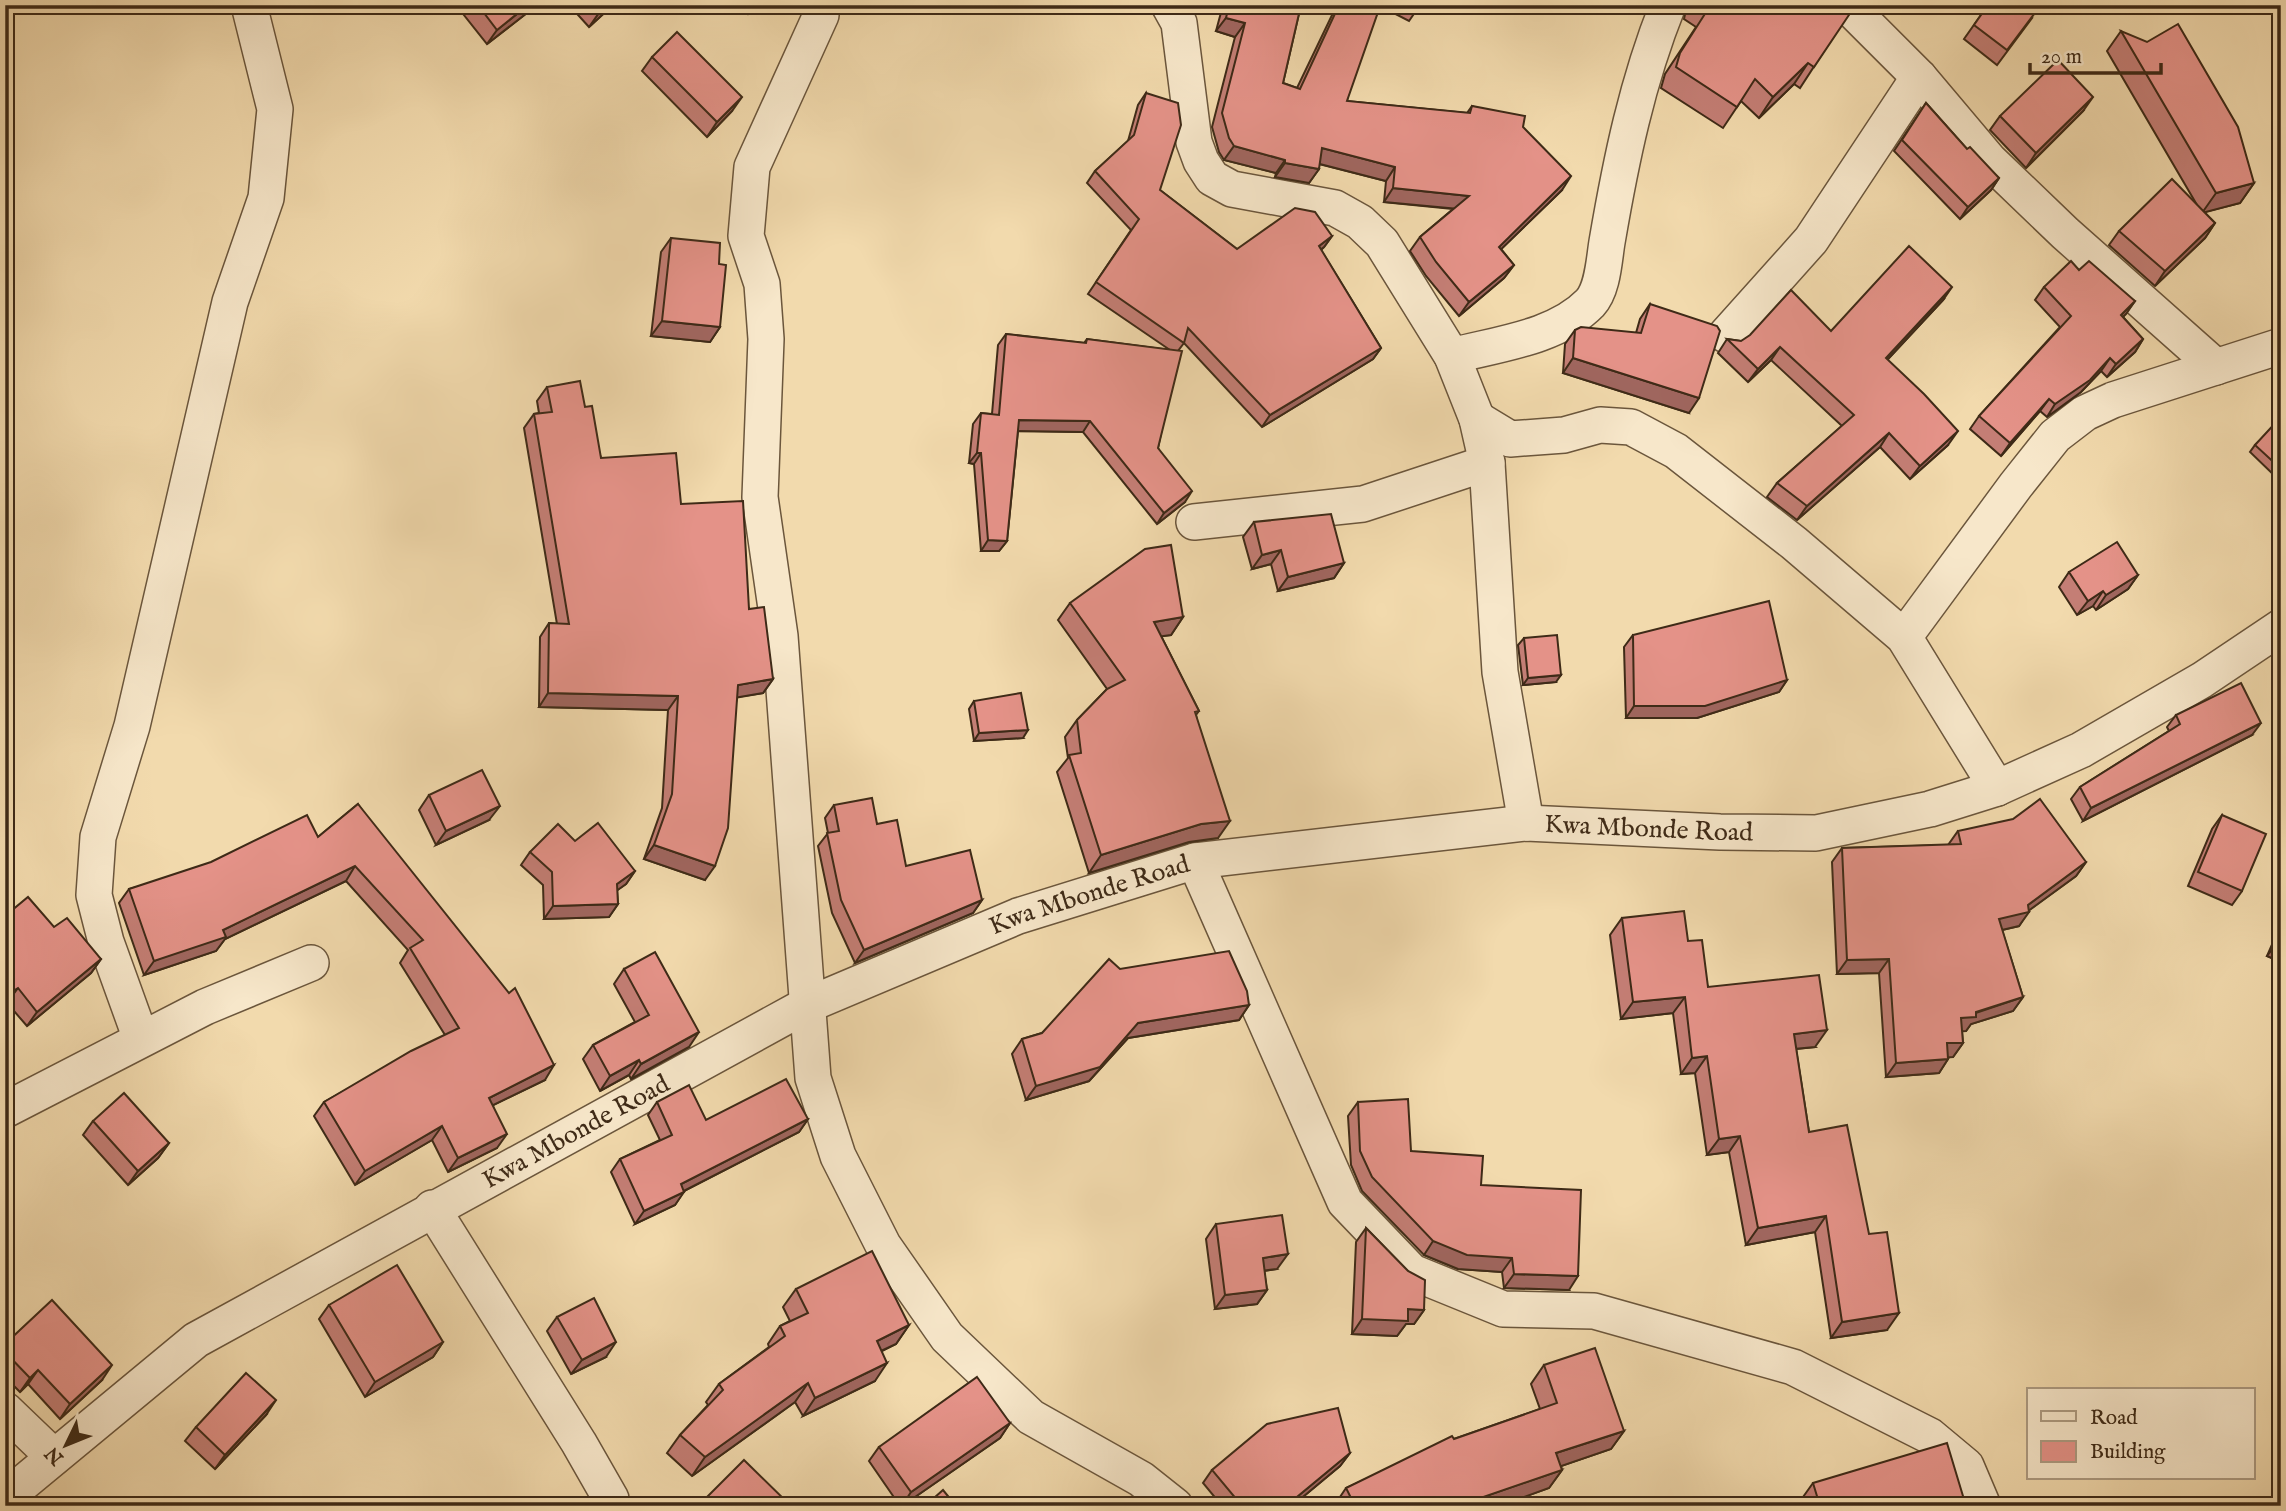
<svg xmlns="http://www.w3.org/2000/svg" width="2286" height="1511" font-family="'IM FELL English',serif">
<rect width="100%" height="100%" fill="#f2daad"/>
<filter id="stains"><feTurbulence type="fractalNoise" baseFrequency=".00286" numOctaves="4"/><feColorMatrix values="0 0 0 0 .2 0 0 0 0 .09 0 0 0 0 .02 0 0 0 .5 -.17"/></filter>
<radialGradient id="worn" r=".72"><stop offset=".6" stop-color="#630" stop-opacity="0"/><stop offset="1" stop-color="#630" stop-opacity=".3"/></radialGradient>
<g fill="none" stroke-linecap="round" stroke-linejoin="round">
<g stroke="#6b563c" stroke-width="38">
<g id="minor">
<path d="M1169,5L1179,23L1194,142L1201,161L1212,178L1232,189L1335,208L1360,222L1382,243L1452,356L1477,419L1487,463L1500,672L1526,823"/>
<path d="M1847,5L1919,77L1989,160L2065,233L2216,367"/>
<path d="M821,15L752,167L746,236L762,284L766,339L760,497L780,636L813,1078L838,1156L883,1245L947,1337L1031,1417L1141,1479L1175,1506"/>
<path d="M1726,335L1811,240L1919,77"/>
<path d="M1452,356C1497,344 1556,338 1590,303C1603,289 1604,260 1607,242C1621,160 1637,82 1668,5"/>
<path d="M1477,419L1510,439L1564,435L1600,425L1631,427L1676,451L1794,543L1904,637L1997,788"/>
<path d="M1194,522L1363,504L1487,463"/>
<path d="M1904,637L2016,485L2055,436L2085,413L2113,400L2281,346"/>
<path d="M1195,861L1345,1202L1412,1272L1503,1309L1594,1311L1793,1367L1930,1436L1966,1466L1983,1506"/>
<path d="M141,1039L106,942L94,895L98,837L132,726L230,302L266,198L275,109L249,5"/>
<path d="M5,1110L205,1007L311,963"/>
<path d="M432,1208L579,1443L611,1499L610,1506"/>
<path d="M5,1410L54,1457"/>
<path id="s1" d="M5,1498L196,1340L805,1006L1018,916L1195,861L1526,823L1720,832L1816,833L1930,809L1997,788L2081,750L2202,680L2281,627"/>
</g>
</g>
<use href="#minor" stroke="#f7e7ca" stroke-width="35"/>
</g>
<g fill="#c47e75" stroke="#3e2a17" stroke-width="2">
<path d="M456,5H535L532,9L487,44Z"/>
<path d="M569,5H613L589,27Z"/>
<path d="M740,5H756L748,14Z"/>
<path d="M1223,5H1301L1283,83L1297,88L1333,13L1338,5H1360L1347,101L1467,113L1472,106L1523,127L1562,190L1501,249L1514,265L1504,278L1459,316L1426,276L1410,251L1420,237L1453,209L1384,202L1386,181L1319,164V169L1309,183L1275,177L1276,173L1224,160L1219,152L1212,127L1235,37L1216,31Z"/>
<path d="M1378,5H1420L1409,21Z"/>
<path d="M1687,5H1854L1800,88L1794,84L1759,118L1741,101L1723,128L1661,88L1665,74L1696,27L1684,19Z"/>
<path d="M1897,5H1906L1904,8Z"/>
<path d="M1988,5L2032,18L1997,65L1964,39Z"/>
<path d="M2121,31L2254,183L2240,203L2204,212L2215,223L2205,238L2155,286L2109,245L2119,231L2197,205L2107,51Z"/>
<path d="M652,57L732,111L707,137L642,71Z"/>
<path d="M1146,93L1160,190L1237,249L1332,236L1324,247L1321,250L1381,348L1373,359L1262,427L1184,343L1178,351L1158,448L1185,502L1157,524L1083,432L1018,431L1007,541L999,551H981L974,464L969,463L973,424L981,413L992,414L998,345L1006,334L1084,343L1087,339L1170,350L1088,294L1131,230L1087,183L1095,171L1128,141L1138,105Z"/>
<path d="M1926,103L1967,149L1999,178L1991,190L1960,219L1894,151Z"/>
<path d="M2083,111L2026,168L1990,130L2000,116Z"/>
<path d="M671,238L719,264L720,327L710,342L651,336L661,252Z"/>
<path d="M2079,270L2135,301L2123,317L2143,339L2135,352L2107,377L2101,371L2081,392L2047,417L2040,411L2001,456L1970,429L1979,416L2060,327L2035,300L2044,287Z"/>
<path d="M1943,300L1887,360L1948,445L1910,479L1880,447L1797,520L1767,497L1777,483L1842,426L1771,360L1748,382L1718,353L1727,339L1741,341L1831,331Z"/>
<path d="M1650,304L1689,413L1563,373L1565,344L1575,330L1636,333L1640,319Z"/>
<path d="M547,387L585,407L601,458L681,504L749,609L773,679L763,693L737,697L705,880L644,859L662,808L668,710L539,707L540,637L549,623L557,624L524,428L534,414L539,413L537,401Z"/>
<path d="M2281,421V474L2277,478L2250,452L2255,445Z"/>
<path d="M1254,522L1344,563L1334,578L1278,591L1271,564L1252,569L1243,537Z"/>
<path d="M2069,572L2138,575L2128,589L2096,610L2093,606L2077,615L2059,587Z"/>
<path d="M1070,603L1183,617L1171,635L1161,636L1199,711L1196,715L1218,838L1189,842L1089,873L1057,772L1068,758L1065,737L1077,720L1107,689L1058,620Z"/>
<path d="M1633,635L1787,680L1779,692L1697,718H1626L1624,647Z"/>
<path d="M1524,638L1556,682L1523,685L1518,645Z"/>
<path d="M974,701L1023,738L974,741L969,709Z"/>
<path d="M2176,715L2252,735L2083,821L2071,799L2080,787L2169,731L2167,727Z"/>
<path d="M429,795L489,820L436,845L419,810Z"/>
<path d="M358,804L545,1080L493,1105L497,1148L448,1172L432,1140L355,1185L314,1116L324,1102L445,1035L400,963L408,950L346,881L225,939L216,951L144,975L119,903L129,889L318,837Z"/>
<path d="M834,805L877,824L906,866L982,900L973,913L855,963L832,913L818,846L828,833L825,818Z"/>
<path d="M2222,815L2242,891L2232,905L2188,886L2212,829Z"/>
<path d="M1958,831L2086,862L2076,876L2029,910L2019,926L2002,930L2023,997L2013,1011L1971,1024L1966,1031H1962L1963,1043L1953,1057H1948V1059L1939,1073L1886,1077L1879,973L1837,974L1832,862L1842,848L1948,845Z"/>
<path d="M575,841L635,871L626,884L617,890L618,904L609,917L544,919L543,885L521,865L530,852Z"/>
<path d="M1622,918L1688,941L1708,987L1815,1047L1796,1049L1809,1132L1887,1330L1831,1338L1815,1232L1746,1245L1729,1152L1707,1155L1695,1073L1681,1074L1673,1013L1621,1019L1610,935Z"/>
<path d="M2281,924V962L2267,956Z"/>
<path d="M54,927L101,959L91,973L27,1026L7,1003Z"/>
<path d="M624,969L689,1047L631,1079L629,1075L600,1091L583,1059L593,1045L635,1022L614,984Z"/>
<path d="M1120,969L1249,1005L1239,1020L1128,1038L1089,1081L1026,1100L1012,1054L1022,1039L1042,1033Z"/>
<path d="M657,1102L706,1120L808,1119L799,1132L684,1191L675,1205L635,1224L611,1172L620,1159L660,1140L648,1115Z"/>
<path d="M1358,1102L1411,1151L1481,1185L1569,1290L1504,1288L1502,1272L1458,1269L1424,1255L1362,1191L1351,1165L1348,1116Z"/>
<path d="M93,1121L169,1143L158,1158L128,1185L83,1135Z"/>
<path d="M1216,1224L1277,1269L1264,1271L1267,1290L1257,1304L1215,1309L1206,1239Z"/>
<path d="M1366,1228L1408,1271L1424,1310L1414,1324H1406L1397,1336L1352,1334L1356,1242Z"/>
<path d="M796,1289L909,1325L896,1344L882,1351L875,1381L803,1416L795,1402L692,1476L667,1453L680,1435L708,1405L706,1402L719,1384L769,1347L768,1344L780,1326L790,1321L783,1307Z"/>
<path d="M329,1305L443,1342L433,1357L365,1397L319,1319Z"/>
<path d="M557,1317L606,1357L571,1374L547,1331Z"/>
<path d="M5,1344L102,1380L60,1419L28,1384L20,1392L5,1377Z"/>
<path d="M1544,1365L1624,1431L1611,1449L1561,1466L1562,1470L1549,1488L1499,1506H1334L1346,1488L1454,1439L1540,1409L1531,1384Z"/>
<path d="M266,1415L215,1469L185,1441L196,1427Z"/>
<path d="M1010,1423L1000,1438L902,1506H900L869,1461L879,1447Z"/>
<path d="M1350,1453L1340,1466L1292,1506H1222L1203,1483L1212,1470Z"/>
<path d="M1813,1483L1966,1506H1799L1798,1504Z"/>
</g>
<g fill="#a0665f" stroke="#3e2a17" stroke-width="2">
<path d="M528,5H535L532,9L487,44L497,30Z"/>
<path d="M607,5H613L589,27L599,13Z"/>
<path d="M1226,18L1245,23L1235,37L1216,31Z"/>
<path d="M1808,63L1794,84L1759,118L1773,97Z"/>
<path d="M742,97L732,111L707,137L717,122Z"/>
<path d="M2093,97L2083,111L2026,168L2036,153Z"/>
<path d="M1234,146L1285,160L1276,173L1224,160Z"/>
<path d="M1322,148L1395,167L1386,181L1312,162Z"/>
<path d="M1285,163L1319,169L1309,183L1275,177Z"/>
<path d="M1571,176L1562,190L1489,261L1499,247Z"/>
<path d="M1999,178L1991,190L1960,219L1968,207Z"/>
<path d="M2254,183L2240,203L2202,213L2216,193Z"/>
<path d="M1393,188L1469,196L1459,209L1384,202Z"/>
<path d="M2215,223L2205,238L2155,286L2165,271Z"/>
<path d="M1332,236L1324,247L1311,257L1319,246Z"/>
<path d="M1514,265L1504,278L1459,316L1469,302Z"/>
<path d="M1952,287L1943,300L1876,372L1886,358Z"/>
<path d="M2135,301L2126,314L2112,327L2121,315Z"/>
<path d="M662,321L720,327L710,342L651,336Z"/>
<path d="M2143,339L2135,352L2107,377L2116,364Z"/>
<path d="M1780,347L1771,360L1748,382L1758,369Z"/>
<path d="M1381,348L1373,359L1262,427L1270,415Z"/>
<path d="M1573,358L1699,398L1689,413L1563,373Z"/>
<path d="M2110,358L2101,371L2081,392L2047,417L2055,404Z"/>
<path d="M2049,399L2040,411L2001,456L2010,443Z"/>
<path d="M1019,420L1090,421L1083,432L1011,431Z"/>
<path d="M1958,431L1948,445L1910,479L1920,466Z"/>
<path d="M1889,433L1880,447L1797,520L1807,506Z"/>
<path d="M977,453H981L974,464L969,463Z"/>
<path d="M1192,491L1185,502L1157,524L1164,513Z"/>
<path d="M988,540L1007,541L999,551H981Z"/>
<path d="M1281,550L1271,564L1252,569L1262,555Z"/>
<path d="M1344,563L1334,578L1278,591L1288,577Z"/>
<path d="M2138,575L2128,589L2096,610L2106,595Z"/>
<path d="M2103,591L2093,606L2077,615L2088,601Z"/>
<path d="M1183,617L1171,635L1142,639L1154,622Z"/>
<path d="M1561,675L1556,682L1523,685L1528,678Z"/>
<path d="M773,679L763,693L728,699L738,685Z"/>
<path d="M1787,680L1779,692L1697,718H1626L1634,706Z"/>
<path d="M548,693L678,696L668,710L539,707Z"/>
<path d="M2261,723L2252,735L2083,821L2091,808Z"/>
<path d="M1028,730L1023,738L974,741L979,733Z"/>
<path d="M500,806L489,820L436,845L446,831Z"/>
<path d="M1230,821L1218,838L1189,842L1089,873L1101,855L1201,824Z"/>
<path d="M654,845L715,866L705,880L644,859Z"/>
<path d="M2086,862L2076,876L2027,912H2029L2019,926L1989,933L1999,919L2028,905Z"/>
<path d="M355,866L346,881L225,939L216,951L144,975L154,961L223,930Z"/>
<path d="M635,871L626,884L608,897L617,884Z"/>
<path d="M982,900L973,913L855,963L864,950Z"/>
<path d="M618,904L609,917L544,919L553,906Z"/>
<path d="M2278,942L2281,943V962L2267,956Z"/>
<path d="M101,959L91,973L27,1026L37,1012Z"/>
<path d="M1889,959L1879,973L1837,974L1847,960Z"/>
<path d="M18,988L7,1003L5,1004V996Z"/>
<path d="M1685,997L1673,1013L1621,1019L1633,1002Z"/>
<path d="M2023,997L2013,1011L1971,1024L1966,1031L1951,1032L1961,1018Z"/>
<path d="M1249,1005L1239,1020L1128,1038L1089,1081L1026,1100L1036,1086L1138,1023Z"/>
<path d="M1827,1030L1815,1047L1783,1050L1794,1034Z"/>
<path d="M699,1032L689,1047L631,1079L641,1064Z"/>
<path d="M1947,1043H1963L1953,1057L1938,1058Z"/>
<path d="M1707,1056L1695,1073L1681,1074L1692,1058Z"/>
<path d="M1948,1059L1939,1073L1886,1077L1896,1063Z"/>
<path d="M639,1060L629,1075L600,1091L610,1076Z"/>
<path d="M554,1065L545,1080L479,1112L489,1098Z"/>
<path d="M808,1119L799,1132L672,1197L681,1184Z"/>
<path d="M442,1126L432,1140L355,1185L365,1171Z"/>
<path d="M507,1134L497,1148L448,1172L458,1158Z"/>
<path d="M1740,1136L1729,1152L1707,1155L1719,1139Z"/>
<path d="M169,1143L158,1158L128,1185L138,1171Z"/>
<path d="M684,1192L675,1205L635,1224L644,1211Z"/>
<path d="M1826,1216L1815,1232L1746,1245L1758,1228Z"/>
<path d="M1433,1241L1512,1258L1502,1272L1458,1269L1424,1255Z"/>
<path d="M1288,1254L1277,1269L1253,1272L1263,1258Z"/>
<path d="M1514,1274L1578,1276L1569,1290L1504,1288Z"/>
<path d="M1267,1290L1257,1304L1215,1309L1225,1295Z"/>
<path d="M1408,1309L1424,1310L1414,1324H1406L1397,1336L1352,1334L1362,1319Z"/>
<path d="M1899,1313L1887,1330L1831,1338L1842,1322Z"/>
<path d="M909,1325L896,1344L864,1359L877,1341Z"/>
<path d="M443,1342L433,1357L365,1397L375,1382Z"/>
<path d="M616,1342L606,1357L571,1374L582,1360Z"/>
<path d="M887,1363L875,1381L803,1416L815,1398Z"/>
<path d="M112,1365L102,1380L60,1419L70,1404Z"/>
<path d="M38,1370L28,1384L20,1392L30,1378Z"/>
<path d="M808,1383L795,1402L692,1476L705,1457Z"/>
<path d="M276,1400L266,1415L215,1469L225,1455Z"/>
<path d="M1010,1423L1000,1438L902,1506L911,1492Z"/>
<path d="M1624,1431L1611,1449L1544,1472L1556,1453Z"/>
<path d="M1350,1453L1340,1466L1292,1506H1286Z"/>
<path d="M1562,1470L1549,1488L1499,1506H1477L1483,1497Z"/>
</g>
<g fill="#e49288" stroke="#3e2a17" stroke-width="2">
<path d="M478,5H528L497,30Z"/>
<path d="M593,5H607L599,13Z"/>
<path d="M1229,5H1301L1283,83L1300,89L1339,5H1360L1378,12L1347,101L1470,113L1472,106L1525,116L1523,127L1571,176L1499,247L1514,265L1469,302L1436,262L1420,237L1469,196L1393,188L1395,167L1322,148L1319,169L1285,163V160L1234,146L1229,138L1222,113L1245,23L1226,18Z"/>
<path d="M1709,5H1854L1855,6L1814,67L1808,63L1773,97L1755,79L1737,107L1676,67L1680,53L1710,6Z"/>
<path d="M1988,5H2041L2007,50L1974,25Z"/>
<path d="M2178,24L2238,127L2254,183L2216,193L2121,31L2147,42Z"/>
<path d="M677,32L742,97L717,122L652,57Z"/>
<path d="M2058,60L2093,97L2036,153L2000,116Z"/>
<path d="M1146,93L1178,103L1181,125L1160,190L1237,249L1295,208L1315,212L1332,236L1319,246L1381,348L1270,415L1188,328L1184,343L1096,282L1139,219L1095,171L1134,135Z"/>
<path d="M1926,103L1967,149L1970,147L1999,178L1968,207L1902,140Z"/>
<path d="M2172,179L2215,223L2165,271L2119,231Z"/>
<path d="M671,238L720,243L719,264L726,265L720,327L662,321Z"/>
<path d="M1909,246L1952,287L1886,358L1924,394L1958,431L1920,466L1889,433L1807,506L1777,483L1854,415L1780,347L1758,369L1727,339L1741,341L1750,335L1791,290L1831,331Z"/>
<path d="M2071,261L2079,270L2089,261L2135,301L2121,315L2143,339L2116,364L2110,358L2090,380L2055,404L2049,399L2010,443L1979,416L2071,316L2044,287Z"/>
<path d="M1650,304L1717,326L1720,331L1699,398L1573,358L1575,330L1581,327L1641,333Z"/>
<path d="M1006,334L1086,343L1087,339L1182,351L1158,448L1192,491L1164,513L1090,421L1019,420L1007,541L988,540L981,453H977L981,413L999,415Z"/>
<path d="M580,381L585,407L592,406L601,458L676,453L681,504L743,501L749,609L764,607L773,679L738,685L728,828L715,866L654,845L672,794L678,696L548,693L549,623L569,624L534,414L552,412L547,387Z"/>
<path d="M2279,419L2281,421V469L2255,445Z"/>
<path d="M1331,514L1344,563L1288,577L1281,550L1262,555L1254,522Z"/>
<path d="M2117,542L2138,575L2106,595L2103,591L2088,601L2069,572Z"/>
<path d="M1171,545L1183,617L1154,622L1199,711L1195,712L1230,821L1201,824L1101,855L1069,755L1081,753L1077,720L1107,689L1125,680L1070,603L1145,549Z"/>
<path d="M1769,601L1787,680L1705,706H1634L1633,635Z"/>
<path d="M1557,635L1561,675L1528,678L1524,638Z"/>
<path d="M2241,683L2261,723L2091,808L2080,787L2180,724L2176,715Z"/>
<path d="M1021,693L1028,730L979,733L974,701Z"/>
<path d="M482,770L500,806L446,831L429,795Z"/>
<path d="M872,798L877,824L897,820L906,866L970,850L982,900L864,950L841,900L827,833L839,831L834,805Z"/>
<path d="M2040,799L2086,862L2028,905L2029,912L1999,919L2023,997L1976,1012V1017L1961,1018L1963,1043H1947L1948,1059L1896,1063L1889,959L1847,960L1842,848L1961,844L1958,831L2013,819Z"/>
<path d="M358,804L509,993L515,988L554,1065L489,1098L507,1134L458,1158L442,1126L365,1171L324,1102L411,1051L459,1028L410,948L423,940L355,866L223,930L226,937L154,961L129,889L211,862L307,815L318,837Z"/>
<path d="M2222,815L2266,834L2242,891L2198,872Z"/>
<path d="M598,823L635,871L617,884L618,904L553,906L552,872L530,852L558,824L575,841Z"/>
<path d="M28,897L54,927L67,918L101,959L37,1012L18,988L5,996V916Z"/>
<path d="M1684,911L1688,941L1702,940L1708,987L1819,975L1827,1030L1794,1034L1809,1132L1847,1125L1869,1234L1887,1232L1899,1313L1842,1322L1826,1216L1758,1228L1740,1136L1719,1139L1707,1056L1692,1058L1685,997L1633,1002L1622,918Z"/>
<path d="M1229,951L1247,991L1249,1005L1138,1023L1100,1067L1036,1086L1022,1039L1042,1033L1109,959L1120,969Z"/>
<path d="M655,952L699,1032L641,1064L639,1060L610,1076L593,1045L649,1015L624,969Z"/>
<path d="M786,1079L808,1119L681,1184L684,1192L644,1211L620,1159L672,1135L657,1102L689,1085L706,1120Z"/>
<path d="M124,1093L169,1143L138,1171L93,1121Z"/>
<path d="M1408,1099L1411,1151L1483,1156L1481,1185L1581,1190L1578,1276L1514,1274L1512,1258L1467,1255L1433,1241L1372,1177L1360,1151L1358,1102Z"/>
<path d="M1282,1215L1288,1254L1263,1258L1267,1290L1225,1295L1216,1224Z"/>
<path d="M1366,1228L1408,1271L1425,1280L1424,1310L1408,1309V1321L1362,1319Z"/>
<path d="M872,1251L909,1325L877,1341L887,1363L815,1398L808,1383L705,1457L680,1435L723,1390L719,1384L785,1336L780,1326L808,1313L796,1289Z"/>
<path d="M397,1265L443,1342L375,1382L329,1305Z"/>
<path d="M594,1298L616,1342L582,1360L557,1317Z"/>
<path d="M52,1300L112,1365L70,1404L38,1370L30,1378L5,1352V1344Z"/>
<path d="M1595,1348L1624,1431L1556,1453L1562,1470L1483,1497L1485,1502L1477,1506H1355L1346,1488L1452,1436L1454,1439L1557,1403L1544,1365Z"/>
<path d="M246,1373L276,1400L225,1455L196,1427Z"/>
<path d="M977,1377L1010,1423L911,1492L879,1447Z"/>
<path d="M1338,1408L1350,1453L1286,1506H1242L1212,1470L1267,1424Z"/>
<path d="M1947,1443L1966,1506H1820L1813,1483Z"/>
<path d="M744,1460L791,1506H708L703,1501Z"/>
<path d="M943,1490L956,1506H925Z"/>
<path d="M1073,1500L1078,1506H1068Z"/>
</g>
<g text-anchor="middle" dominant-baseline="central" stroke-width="5" stroke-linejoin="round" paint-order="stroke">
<g font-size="26" fill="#3e2a17" stroke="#f7e7ca">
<text stroke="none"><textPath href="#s1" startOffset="1815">Kwa Mbonde Road</textPath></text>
<text stroke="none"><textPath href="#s1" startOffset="1248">Kwa Mbonde Road</textPath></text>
<text stroke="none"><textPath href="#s1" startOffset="681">Kwa Mbonde Road</textPath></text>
</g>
</g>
<rect width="2286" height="1511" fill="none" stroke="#f2daad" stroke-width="28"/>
<rect x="7" y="7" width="2272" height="1497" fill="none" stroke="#3e2a17" stroke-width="3.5"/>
<rect x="14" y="14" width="2258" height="1483" fill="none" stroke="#3e2a17" stroke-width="2"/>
<rect x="2027" y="1388" width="228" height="91" fill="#f7e7ca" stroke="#ad9b82" stroke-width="2"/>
<rect x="2041" y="1411" width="35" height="10" fill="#f7e7ca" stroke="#ad9b82" stroke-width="2"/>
<text x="2090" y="1424" font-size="21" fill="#3e2a17">Road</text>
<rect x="2041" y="1441" width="35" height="21" fill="#e49288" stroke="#ad9b82" stroke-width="2"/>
<text x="2090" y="1458" font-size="21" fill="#3e2a17">Building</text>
<g transform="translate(66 1445) rotate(227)" stroke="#f7e7ca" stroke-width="5" paint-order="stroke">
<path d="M0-5L12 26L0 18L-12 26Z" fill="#3e2a17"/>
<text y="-10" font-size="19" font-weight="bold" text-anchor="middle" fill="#3e2a17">N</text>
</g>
<path d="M2030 63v10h131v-10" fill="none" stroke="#3e2a17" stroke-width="3.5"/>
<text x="2041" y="63" font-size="21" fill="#3e2a17" stroke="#f7e7ca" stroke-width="5" paint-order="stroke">20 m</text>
<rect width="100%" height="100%" filter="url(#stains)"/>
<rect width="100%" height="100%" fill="url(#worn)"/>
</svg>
